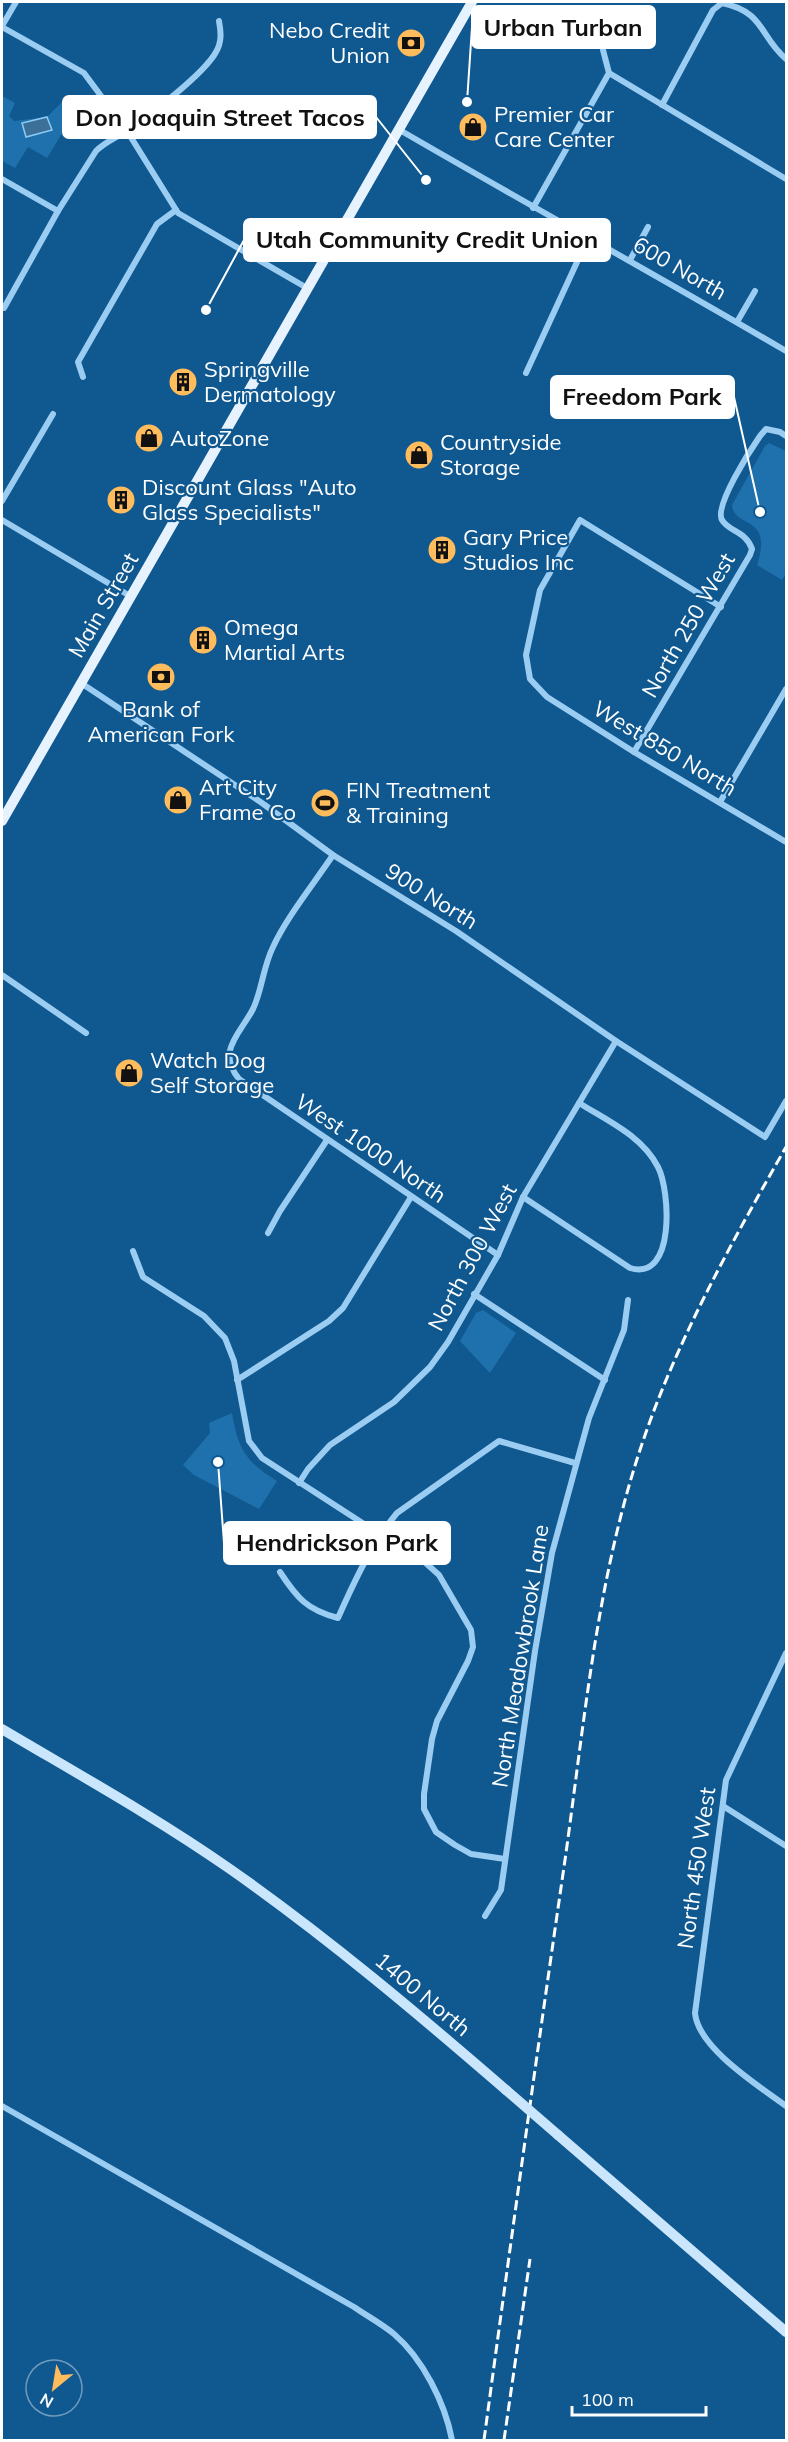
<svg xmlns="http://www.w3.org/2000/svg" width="788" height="2442" font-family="Mulish,sans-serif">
<rect width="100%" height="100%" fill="#105890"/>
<g fill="#1f71ad">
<path d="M2,96L15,103L9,116L14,121L47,117L63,101L75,127L64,130L47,158L28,147L15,168L2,161Z"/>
<path d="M769,443L786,451V573L782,580L757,565C774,514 734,529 732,505L765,446Z"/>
<path d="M483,1310L516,1333L490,1373L460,1341L476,1313Z"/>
<path d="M232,1413C238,1449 246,1462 277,1481L259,1509L194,1475L183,1465L210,1433L209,1423Z"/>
</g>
<path fill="#3c7099" stroke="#8ccaf6" stroke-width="1.5" d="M47,117L52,130L26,137L22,123Z"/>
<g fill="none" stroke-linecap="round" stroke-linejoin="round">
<g stroke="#9bcdf3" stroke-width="6">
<path d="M2,26L16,2"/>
<path d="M2,27L84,73L127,131L178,213L307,288"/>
<path d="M609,73L786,179"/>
<path d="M662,105L713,10L722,3C765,12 759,36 786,59"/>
<path d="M398,129C527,204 658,276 786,351"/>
<path d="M2,179L58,211"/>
<path d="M533,208L609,73L603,50"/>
<path d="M630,260L648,227"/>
<path d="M2,307L4,308L58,211L96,151C105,142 116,138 126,131C149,116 204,74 216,52C222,42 221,32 219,21"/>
<path d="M737,322L755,291"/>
<path d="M526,373L589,236"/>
<path d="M83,377L78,362L157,224L176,210"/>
<path d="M2,501L53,414"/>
<path d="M2,520L130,596"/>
<path d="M721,607L580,520L540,590L526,655L530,679L547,697L634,752L786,842"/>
<path d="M81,683L262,803L333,855L456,931L616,1041L765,1137L786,1101"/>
<path d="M634,752L750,555L752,549C746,531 729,532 722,520C714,506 751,449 760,436L766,429L780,432L786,436"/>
<path d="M720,802L786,689"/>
<path d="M333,855C315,882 286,918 273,947C263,967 262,990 253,1009C240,1034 216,1051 239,1079L498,1255"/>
<path d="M2,975L86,1033"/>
<path d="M523,1197L630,1268C676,1282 670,1190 658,1167C642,1136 608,1121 579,1103"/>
<path d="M268,1233L280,1211L327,1140"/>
<path d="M133,1251L143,1277L204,1316L225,1338L234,1361L249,1441L262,1458L381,1535L418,1556L439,1575L471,1630L473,1647L468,1661L437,1721L432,1739L424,1794V1809L436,1832L455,1845L471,1854L505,1859"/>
<path d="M474,1294L605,1380"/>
<path d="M237,1380L329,1321L343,1308L411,1197"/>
<path d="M299,1483L308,1469L330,1445L394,1402L430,1367L448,1342L498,1255L523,1197L616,1041"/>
<path d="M280,1572C297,1598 307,1610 338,1618C354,1582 372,1543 397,1513L499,1441L575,1463"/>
<path d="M786,1653L726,1780L695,2013C698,2048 759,2086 786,2106"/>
<path d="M723,1806L786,1846"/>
<path d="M485,1916L501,1890L535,1651L552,1553L589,1418L624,1330L628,1300"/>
<path d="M2,2106L354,2307C367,2316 382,2324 394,2334C423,2359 445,2403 452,2440"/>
</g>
<g stroke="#cae6fd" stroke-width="10">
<path d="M2,1729C78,1774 157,1818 230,1869C327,1937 417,2013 506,2090"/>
<path d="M558,2135L786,2332"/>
</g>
<path stroke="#e6f3ff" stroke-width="10" d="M2,821L472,2"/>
<g stroke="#fff" stroke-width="3" stroke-dasharray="10 4.5" stroke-linecap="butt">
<path d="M484,2440C510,2247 537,2053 565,1860C584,1725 596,1587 638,1456C673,1347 729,1247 786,1147"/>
<path d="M504,2440L530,2259"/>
</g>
<path stroke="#cae6fd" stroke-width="10" d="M506,2090L558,2135"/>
</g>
<defs>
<g id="bank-disc" transform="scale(1.5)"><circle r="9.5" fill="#ffbc5c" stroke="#105890"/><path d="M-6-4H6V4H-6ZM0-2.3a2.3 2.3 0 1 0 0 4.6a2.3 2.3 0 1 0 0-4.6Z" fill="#111"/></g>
<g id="shop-disc" transform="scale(1.5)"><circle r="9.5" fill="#ffbc5c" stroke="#105890"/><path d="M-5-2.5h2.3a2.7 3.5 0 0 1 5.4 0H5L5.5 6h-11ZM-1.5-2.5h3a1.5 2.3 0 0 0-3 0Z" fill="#111"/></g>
<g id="building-disc" transform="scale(1.5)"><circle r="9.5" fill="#ffbc5c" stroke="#105890"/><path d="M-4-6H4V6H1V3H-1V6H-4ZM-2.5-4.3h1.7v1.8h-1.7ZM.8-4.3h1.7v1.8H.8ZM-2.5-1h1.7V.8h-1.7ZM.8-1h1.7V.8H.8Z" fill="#111"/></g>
<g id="stadium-disc" transform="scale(1.5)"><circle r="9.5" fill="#ffbc5c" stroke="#105890"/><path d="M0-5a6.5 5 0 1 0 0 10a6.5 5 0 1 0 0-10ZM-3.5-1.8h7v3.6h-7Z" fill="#111"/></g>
</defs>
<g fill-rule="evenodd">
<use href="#bank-disc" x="411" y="43"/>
<use href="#shop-disc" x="473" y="127"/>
<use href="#building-disc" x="183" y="382"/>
<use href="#shop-disc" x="149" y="438"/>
<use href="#shop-disc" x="419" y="455"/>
<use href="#building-disc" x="121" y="500"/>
<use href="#building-disc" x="442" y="550"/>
<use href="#building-disc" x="203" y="640"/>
<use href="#bank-disc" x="161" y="677"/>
<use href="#shop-disc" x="178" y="800"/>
<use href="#stadium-disc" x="325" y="803"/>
<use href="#shop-disc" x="129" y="1073"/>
</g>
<g text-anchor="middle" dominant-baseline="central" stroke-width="4.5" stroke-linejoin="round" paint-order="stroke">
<g font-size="22" fill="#fff" stroke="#105890" text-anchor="start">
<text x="390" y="30" text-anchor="end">Nebo Credit<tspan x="390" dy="25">Union</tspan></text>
<text x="494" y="114">Premier Car<tspan x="494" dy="25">Care Center</tspan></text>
<text x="204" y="369">Springville<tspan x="204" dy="25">Dermatology</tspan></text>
<text x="170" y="438">AutoZone</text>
<text x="440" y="442">Countryside<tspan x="440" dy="25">Storage</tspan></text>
<text x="142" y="487">Discount Glass "Auto<tspan x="142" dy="25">Glass Specialists"</tspan></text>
<text x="463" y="537">Gary Price<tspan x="463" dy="25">Studios Inc</tspan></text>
<text x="224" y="627">Omega<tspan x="224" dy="25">Martial Arts</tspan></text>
<text x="161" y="709" text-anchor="middle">Bank of<tspan x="161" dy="25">American Fork</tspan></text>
<text x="199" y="787">Art City<tspan x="199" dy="25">Frame Co</tspan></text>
<text x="346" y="790">FIN Treatment<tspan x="346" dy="25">&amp; Training</tspan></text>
<text x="150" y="1060">Watch Dog<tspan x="150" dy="25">Self Storage</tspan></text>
</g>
<g font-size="22" fill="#fff" stroke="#105890">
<text transform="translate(680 268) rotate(30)">600 North</text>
<text transform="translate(103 605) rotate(-60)">Main Street</text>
<text transform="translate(688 625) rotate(-60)">North 250 West</text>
<text transform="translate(665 748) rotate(31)">West 850 North</text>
<text transform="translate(432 896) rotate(32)">900 North</text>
<text transform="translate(371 1148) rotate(34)">West 1000 North</text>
<text transform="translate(472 1257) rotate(-62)">North 300 West</text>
<text transform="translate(520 1656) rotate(-81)">North Meadowbrook Lane</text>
<text transform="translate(696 1868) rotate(-82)">North 450 West</text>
<text transform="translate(423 1994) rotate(40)">1400 North</text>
</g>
</g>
<path fill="none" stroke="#fff" stroke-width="2" d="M467 102L472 27M426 180L376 117M206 310L244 240M760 512L734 397M218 1462L224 1543"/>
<g fill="#fff" stroke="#105890" stroke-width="2">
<circle cx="467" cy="102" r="6"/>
<circle cx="426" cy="180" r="6"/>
<circle cx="206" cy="310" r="6"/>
<circle cx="760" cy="512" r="6"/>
<circle cx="218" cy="1462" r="6"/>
</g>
<g fill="#fff" stroke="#fff" stroke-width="2">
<rect x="472" y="6" width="183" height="42" rx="6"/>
<rect x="63" y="96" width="313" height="42" rx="6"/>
<rect x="244" y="219" width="366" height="42" rx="6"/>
<rect x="551" y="376" width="183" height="42" rx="6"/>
<rect x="224" y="1522" width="226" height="42" rx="6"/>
</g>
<g font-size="24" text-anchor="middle" font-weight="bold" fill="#111">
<text x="563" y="36">Urban Turban</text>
<text x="220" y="126">Don Joaquin Street Tacos</text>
<text x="427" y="248">Utah Community Credit Union</text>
<text x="642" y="405">Freedom Park</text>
<text x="337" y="1551">Hendrickson Park</text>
</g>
<rect width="788" height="2442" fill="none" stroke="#ffffff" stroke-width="6"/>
<g transform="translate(54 2388) rotate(210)"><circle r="28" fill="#105890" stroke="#709bbc" stroke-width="1.5"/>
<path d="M0-4.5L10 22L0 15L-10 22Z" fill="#ffbc5c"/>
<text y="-9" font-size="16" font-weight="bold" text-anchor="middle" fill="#ffffff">N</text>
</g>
<path d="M572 2406v9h134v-9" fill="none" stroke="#ffffff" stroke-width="3"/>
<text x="581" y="2406" font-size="18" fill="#ffffff" stroke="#105890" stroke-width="4.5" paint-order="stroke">100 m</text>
</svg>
